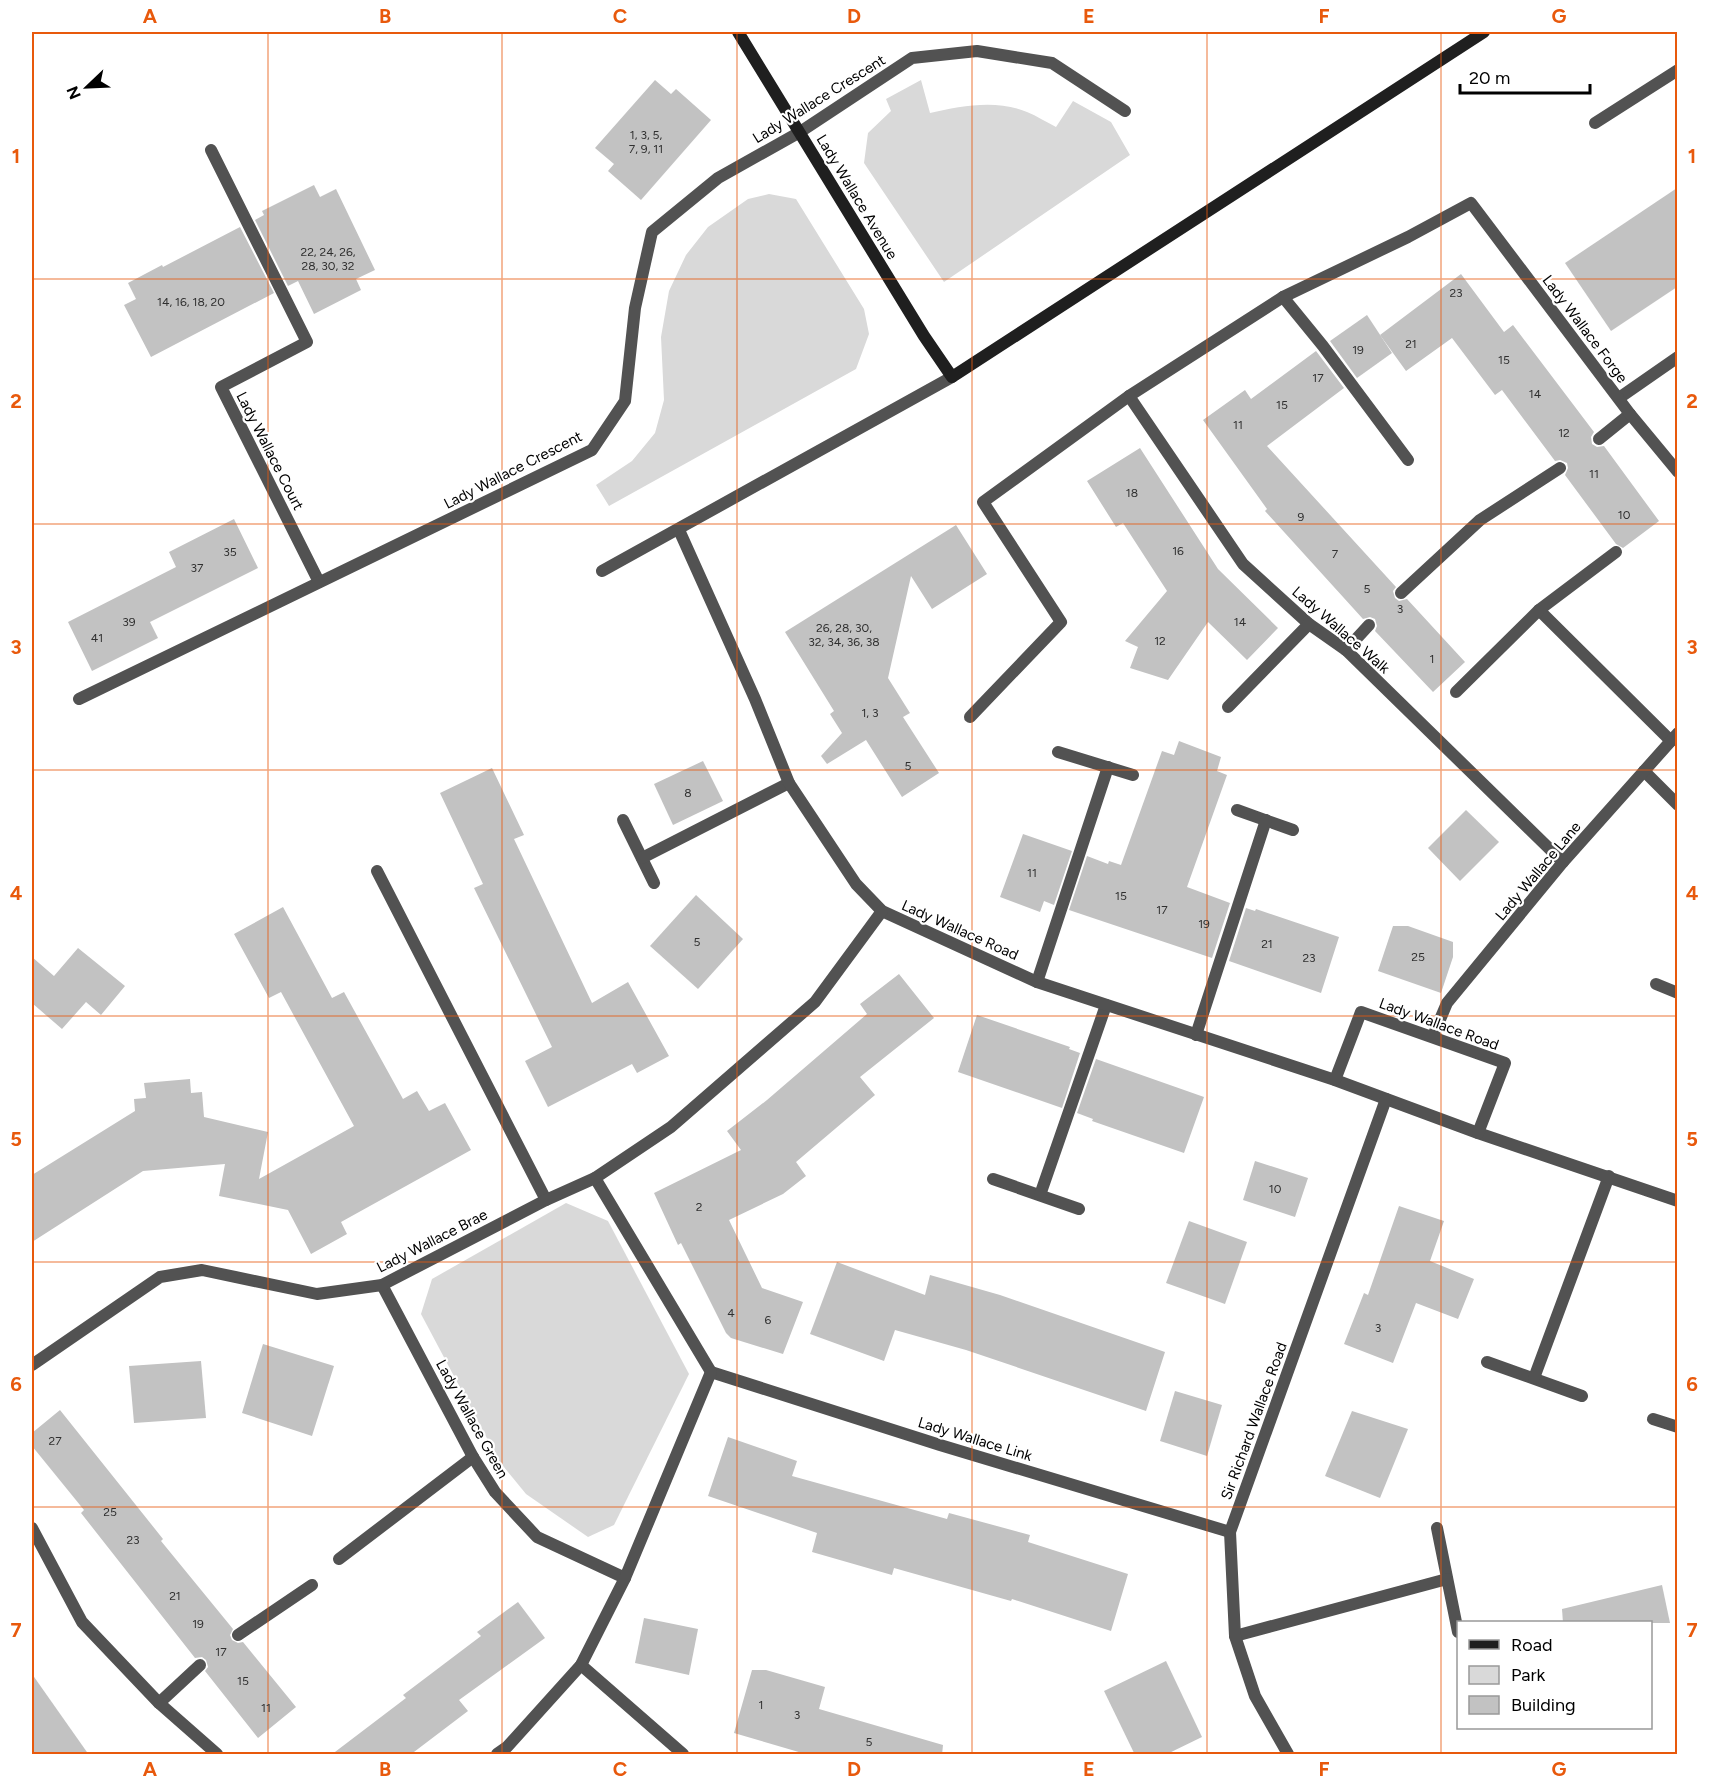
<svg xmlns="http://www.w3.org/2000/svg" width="1709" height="1786" font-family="Figtree,sans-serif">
<rect width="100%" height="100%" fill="#fff"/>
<g fill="#d9d9d9">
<path d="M921,80L930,113C961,106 996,99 1027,112C1037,116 1046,122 1056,127L1073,101L1111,122L1130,155L944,282L864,163L868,133L891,111L886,99Z"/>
<path d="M769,194L796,199L864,309L869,334L856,369L609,506L596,485L632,461L655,433L664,400L661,337L669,291L686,255L708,227L748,199Z"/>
<path d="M566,1203L608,1221L689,1374L614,1525L588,1537L526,1494L499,1461L421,1314L432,1279Z"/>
</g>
<g fill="#c2c2c2">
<path d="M655,80L671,94L676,89L711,120L641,200L608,171L614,164L595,148Z"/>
<path d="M314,185L320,197L336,189L375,270L356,279L361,290L314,314L298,281L288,286L255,220L264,215L262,211Z"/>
<path d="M1677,188V287L1611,331L1565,263Z"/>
<path d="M240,227L274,293L151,357L124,305L136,299L128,283L162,265L163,267Z"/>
<path d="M1461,274L1504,332L1513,325L1594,432L1591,437L1592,444L1597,447L1604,446L1659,521L1623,548L1616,544L1565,475L1568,468L1567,463L1560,460L1555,461L1502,390L1495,395L1452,338L1406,371L1380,335Z"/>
<path d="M1367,315L1392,353L1357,378L1330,341Z"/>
<path d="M1316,351L1344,388L1267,446L1396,587L1393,591L1395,598L1399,601L1407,599L1465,662L1433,692L1375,631L1377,626L1375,619L1370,617L1363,619L1265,511L1267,509L1203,420L1245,390L1251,399Z"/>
<path d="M1140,448L1218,569L1278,628L1247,660L1208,622L1168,680L1130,668L1138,647L1125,641L1167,591L1123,523L1116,527L1087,481Z"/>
<path d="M234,519L258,568L150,622L158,638L92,671L68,622L176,567L169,552Z"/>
<path d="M956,525L987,574L932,609L911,576L888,678L910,713L903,717L939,773L902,797L866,740L827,764L821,756L842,733L830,714L834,711L785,632Z"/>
<path d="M1179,741L1221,757L1217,771L1227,775L1187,887L1230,903L1212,958L1069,910L1087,856L1108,864L1109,861L1121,865L1162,751L1174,755Z"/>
<path d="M703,761L723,801L673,825L654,784Z"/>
<path d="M492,768L524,835L514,839L592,1003L628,982L669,1056L637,1073L632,1064L548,1107L525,1061L552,1047L474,888L483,884L440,793Z"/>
<path d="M1466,810L1499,842L1460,881L1428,848Z"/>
<path d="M1023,834L1072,851L1054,905L1044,901L1040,912L1000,897Z"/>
<path d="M696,895L743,939L698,989L650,946Z"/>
<path d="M283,907L332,998L344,992L403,1099L417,1091L429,1111L445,1103L471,1150L341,1222L347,1234L311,1254L288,1210L219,1196L225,1164L143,1171L32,1242V1175L135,1111L134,1099L146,1098L144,1083L190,1079L191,1093L202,1092L204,1117L268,1132L259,1179L354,1126L281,992L269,998L234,934Z"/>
<path d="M1246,908L1255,911L1256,909L1339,937L1321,993L1229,961Z"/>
<path d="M1393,926H1408L1453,942V957L1441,993L1378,971Z"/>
<path d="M78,948L125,986L101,1015L86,1002L62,1029L32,1003V957L54,976Z"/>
<path d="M899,974L934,1018L860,1077L875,1095L796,1162L806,1176L783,1194L729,1220L762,1288L803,1302L783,1354L731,1338L726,1333L681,1243L678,1245L654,1193L741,1150L727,1131L767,1100L867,1014L860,1004Z"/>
<path d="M977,1015L1070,1047L1069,1049L1080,1053L1062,1108L958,1072Z"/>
<path d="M1096,1059L1204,1097L1184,1153L1092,1121L1093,1119L1077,1113Z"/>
<path d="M1255,1161L1308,1178L1295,1217L1243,1200Z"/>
<path d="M1399,1206L1444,1221L1430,1261L1474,1279L1458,1319L1416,1303L1393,1363L1344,1344L1364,1293L1368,1295Z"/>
<path d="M1189,1221L1247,1242L1225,1304L1166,1283Z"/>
<path d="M837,1262L925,1295L930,1275L1000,1295L1165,1352L1146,1411L966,1350L895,1330L884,1361L810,1334Z"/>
<path d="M263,1344L334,1366L312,1436L242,1413Z"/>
<path d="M201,1361L206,1418L134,1423L129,1366Z"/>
<path d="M1175,1391L1222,1405L1207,1456L1160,1441Z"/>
<path d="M60,1410L163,1539L161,1541L233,1629L230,1635L232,1640L238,1643L243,1642L296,1707L258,1738L205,1671L208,1667L206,1660L202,1657L195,1658L81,1513L84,1510L32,1446V1433Z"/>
<path d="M1352,1411L1408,1429L1380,1498L1325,1476Z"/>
<path d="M728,1437L797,1461L792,1476L947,1519L949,1513L1030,1535L1028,1542L1128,1574L1111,1631L1012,1599L1011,1601L894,1568L892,1575L812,1552L817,1533L708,1496Z"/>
<path d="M1662,1585L1670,1623H1563L1562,1609Z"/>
<path d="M518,1602L545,1638L459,1700L468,1711L410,1755H331L406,1698L403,1695L481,1636L477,1632Z"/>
<path d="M644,1618L698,1629L689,1675L635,1663Z"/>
<path d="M1166,1661L1202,1737L1165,1755H1135L1104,1691Z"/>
<path d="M752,1670H766L825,1687L819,1709L943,1745L942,1755H809L734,1733Z"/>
<path d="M32,1674L89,1755H32Z"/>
</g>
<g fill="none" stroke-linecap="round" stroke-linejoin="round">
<g stroke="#525252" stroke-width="12">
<path d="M1595,123L1678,70"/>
<path d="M1283,297L1323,346L1408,460"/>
<path d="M1619,398L1678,357"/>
<path d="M1599,439L1630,414"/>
<path d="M1401,593L1480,520L1560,468"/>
<path d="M1539,610L1671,741"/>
<path d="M1346,650L1369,625"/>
<path d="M1456,692L1539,610L1616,552"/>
<path d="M1058,752L1133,775"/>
<path d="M1644,771L1678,805"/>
<path d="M1237,810L1293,830"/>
<path d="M623,820L654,883"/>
<path d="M642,858L789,783"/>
<path d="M1037,982L1108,767"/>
<path d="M1656,984L1678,993"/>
<path d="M1196,1035L1266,820"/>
<path d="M993,1179L1079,1209"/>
<path d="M1040,1195L1106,1005"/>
<path d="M1487,1362L1582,1396"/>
<path d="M1534,1378L1609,1176"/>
<path d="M1653,1419L1678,1427"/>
<path d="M1437,1528L1458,1632"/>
<path d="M339,1559L473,1457"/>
<path d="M238,1635L312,1585"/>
<path d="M1235,1636L1447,1579"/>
<path d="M159,1703L200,1665"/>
</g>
<g stroke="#525252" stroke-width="12">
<path d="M211,150L307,342L221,387L319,582"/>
<path d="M1129,396L1243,564L1309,624L1346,650L1563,862"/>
<path d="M679,530L755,699L789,783L856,884L882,911L1037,982L1335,1080L1478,1133L1678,1201"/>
<path d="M602,571L952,377"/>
<path d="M79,699L592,450L625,401L635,308L652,232L718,178L800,132L912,58L977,51L1052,63L1125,111"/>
<path d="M1228,707L1309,624"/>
<path d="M970,717L1061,622L983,502L1129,396L1283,297L1408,237L1471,203L1630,414L1678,472"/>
<path d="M377,871L546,1200"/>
<path d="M1433,1036L1447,1003L1563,862L1678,733"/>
<path d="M1335,1080L1361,1012L1505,1063L1478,1133"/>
<path d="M595,1178L711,1372"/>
<path d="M382,1285L473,1457L495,1492L537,1537L625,1578"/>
<path d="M32,1365L160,1277L202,1270L317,1294L382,1285L546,1200L595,1178L671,1127L815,1002L882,911"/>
<path d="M711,1372L940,1445L1230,1532"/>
<path d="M32,1528L82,1622L159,1703L217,1754"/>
<path d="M581,1665L683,1754"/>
<path d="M497,1754L507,1747L581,1665L625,1578L711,1372"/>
<path d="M1288,1754L1255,1696L1235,1636L1230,1532L1386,1099"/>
</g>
<path stroke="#1f1f1f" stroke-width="12" d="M738,32L924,336L952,377L1484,32"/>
</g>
<path fill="none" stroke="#e8590c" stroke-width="1.5" stroke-opacity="0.55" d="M268,32V1754M502,32V1754M737,32V1754M972,32V1754M1207,32V1754M1441,32V1754M32,279H1678M32,524H1678M32,770H1678M32,1016H1678M32,1262H1678M32,1507H1678"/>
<g text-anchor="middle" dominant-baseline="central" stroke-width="4.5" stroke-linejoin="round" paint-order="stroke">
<g font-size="12" fill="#303030">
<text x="646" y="135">1, 3, 5,<tspan x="646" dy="14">7, 9, 11</tspan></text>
<text x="328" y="252">22, 24, 26,<tspan x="328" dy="14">28, 30, 32</tspan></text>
<text x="1456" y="293">23</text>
<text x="191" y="302">14, 16, 18, 20</text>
<text x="1411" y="344">21</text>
<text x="1358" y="350">19</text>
<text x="1504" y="360">15</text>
<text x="1318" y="378">17</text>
<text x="1535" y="394">14</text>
<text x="1282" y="405">15</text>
<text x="1238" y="425">11</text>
<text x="1564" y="433">12</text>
<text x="1594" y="474">11</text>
<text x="1132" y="493">18</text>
<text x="1624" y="515">10</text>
<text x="1301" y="517">9</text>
<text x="1178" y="551">16</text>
<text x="230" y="552">35</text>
<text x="1335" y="554">7</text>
<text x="197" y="568">37</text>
<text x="1367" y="589">5</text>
<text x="1400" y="609">3</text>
<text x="129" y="622">39</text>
<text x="1240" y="622">14</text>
<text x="844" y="628">26, 28, 30,<tspan x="844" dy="14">32, 34, 36, 38</tspan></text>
<text x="97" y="638">41</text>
<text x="1160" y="641">12</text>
<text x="1432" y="659">1</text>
<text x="870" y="713">1, 3</text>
<text x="908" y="766">5</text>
<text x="688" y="793">8</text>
<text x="1032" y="873">11</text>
<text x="1121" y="896">15</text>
<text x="1162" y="910">17</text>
<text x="1204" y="924">19</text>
<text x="697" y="942">5</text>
<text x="1267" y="944">21</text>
<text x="1418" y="957">25</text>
<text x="1309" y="958">23</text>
<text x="1275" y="1189">10</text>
<text x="699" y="1207">2</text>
<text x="731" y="1313">4</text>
<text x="768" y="1320">6</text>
<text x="1378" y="1328">3</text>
<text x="55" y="1441">27</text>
<text x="110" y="1512">25</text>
<text x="133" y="1540">23</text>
<text x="175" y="1596">21</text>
<text x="198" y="1624">19</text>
<text x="221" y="1652">17</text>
<text x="243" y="1681">15</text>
<text x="761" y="1705">1</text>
<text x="266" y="1708">11</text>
<text x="797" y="1715">3</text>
<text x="869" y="1742">5</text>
</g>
<g font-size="15" fill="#000" stroke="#fff">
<text transform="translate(819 99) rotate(-32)">Lady Wallace Crescent</text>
<text transform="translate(857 197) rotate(59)">Lady Wallace Avenue</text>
<text transform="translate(1585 329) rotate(53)">Lady Wallace Forge</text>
<text transform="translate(270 451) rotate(63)">Lady Wallace Court</text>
<text transform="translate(513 470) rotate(-27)">Lady Wallace Crescent</text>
<text transform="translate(1341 630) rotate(41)">Lady Wallace Walk</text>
<text transform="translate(1538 871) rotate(-50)">Lady Wallace Lane</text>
<text transform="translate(960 930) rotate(24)">Lady Wallace Road</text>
<text transform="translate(1439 1024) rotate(20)">Lady Wallace Road</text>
<text transform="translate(432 1241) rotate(-27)">Lady Wallace Brae</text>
<text transform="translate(472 1419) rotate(61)">Lady Wallace Green</text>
<text transform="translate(1254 1421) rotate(-70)">Sir Richard Wallace Road</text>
<text transform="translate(975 1439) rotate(17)">Lady Wallace Link</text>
</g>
</g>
<rect width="1709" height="1786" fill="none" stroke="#ffffff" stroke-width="66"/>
<rect x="1457" y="1621" width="195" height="108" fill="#ffffff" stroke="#999999" stroke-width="1.5"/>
<rect x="1469" y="1640" width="30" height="9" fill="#1f1f1f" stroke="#999999" stroke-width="1.5"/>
<text x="1511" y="1651" font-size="18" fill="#000000">Road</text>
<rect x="1469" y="1666" width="30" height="18" fill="#d9d9d9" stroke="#999999" stroke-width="1.5"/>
<text x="1511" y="1681" font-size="18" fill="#000000">Park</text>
<rect x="1469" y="1696" width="30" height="18" fill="#c2c2c2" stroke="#999999" stroke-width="1.5"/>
<text x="1511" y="1711" font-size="18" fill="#000000">Building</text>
<g transform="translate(87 87) rotate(247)" stroke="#ffffff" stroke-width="4.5" paint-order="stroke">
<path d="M0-4.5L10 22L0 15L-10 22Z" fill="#000000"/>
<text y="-9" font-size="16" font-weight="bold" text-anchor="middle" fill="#000000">N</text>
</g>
<path d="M1460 84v9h130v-9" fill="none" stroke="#000000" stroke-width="3"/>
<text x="1469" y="84" font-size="18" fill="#000000" stroke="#ffffff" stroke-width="4.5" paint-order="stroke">20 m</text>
<rect x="33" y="33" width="1643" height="1720" fill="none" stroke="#e8590c" stroke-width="2"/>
<g font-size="20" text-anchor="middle" font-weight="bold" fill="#e8590c">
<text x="150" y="23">A</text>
<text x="385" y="23">B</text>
<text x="620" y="23">C</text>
<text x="854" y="23">D</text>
<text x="1089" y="23">E</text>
<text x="1324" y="23">F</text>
<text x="1559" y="23">G</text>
<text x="16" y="163">1</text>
<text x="1692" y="163">1</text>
<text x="16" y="408">2</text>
<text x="1692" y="408">2</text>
<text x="16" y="654">3</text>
<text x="1692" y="654">3</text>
<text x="16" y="900">4</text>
<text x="1692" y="900">4</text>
<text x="16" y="1146">5</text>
<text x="1692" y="1146">5</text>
<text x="16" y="1391">6</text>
<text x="1692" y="1391">6</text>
<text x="16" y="1637">7</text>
<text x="1692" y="1637">7</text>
<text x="150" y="1776">A</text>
<text x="385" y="1776">B</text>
<text x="620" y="1776">C</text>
<text x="854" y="1776">D</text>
<text x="1089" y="1776">E</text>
<text x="1324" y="1776">F</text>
<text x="1559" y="1776">G</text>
</g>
</svg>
